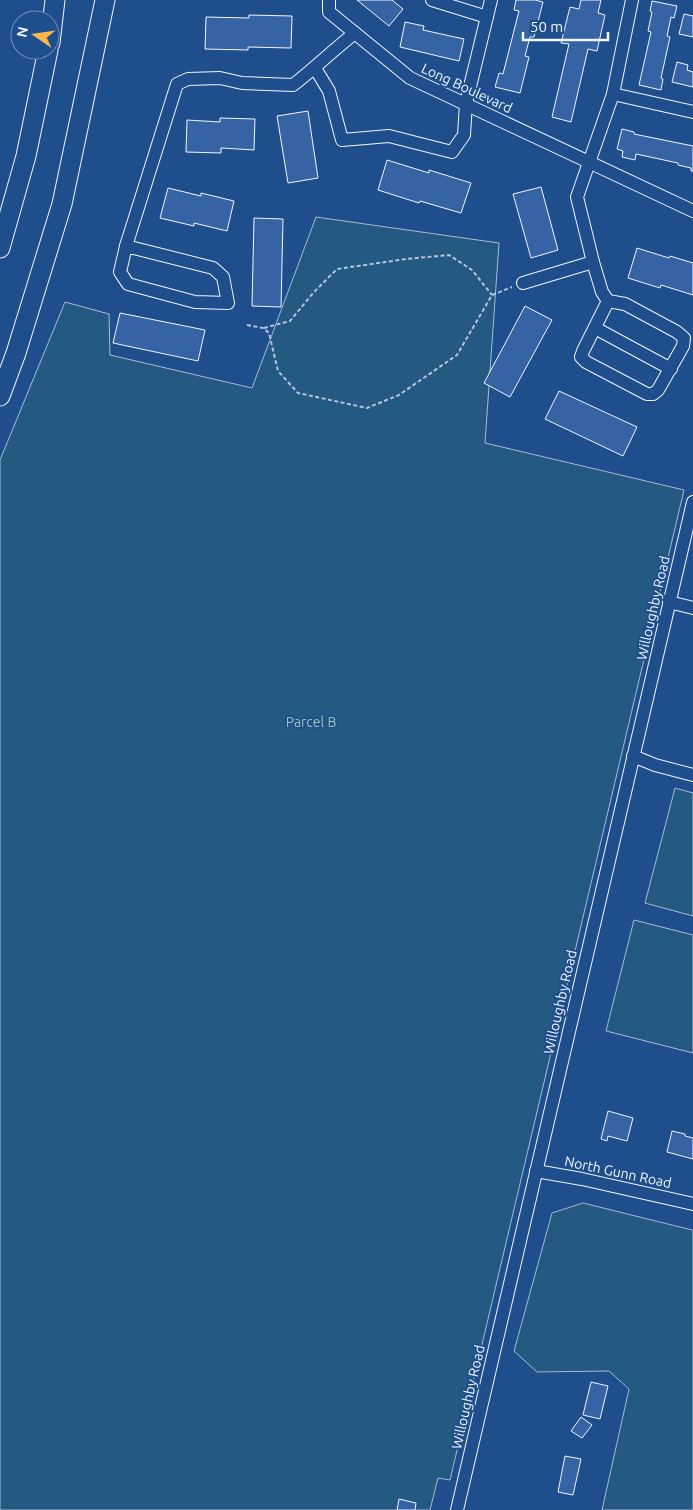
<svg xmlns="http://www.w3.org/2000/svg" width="693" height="1510" font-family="Ubuntu,sans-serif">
<rect width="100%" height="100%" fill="#1f4e8c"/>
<g fill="#245a82" stroke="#a8bbd7">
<path d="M316,217L499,243L485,443L684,490L450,1480L438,1478L430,1510H0V460L65,302L109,314L110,355L252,388Z"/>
<path d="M675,788L693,793V916L645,903Z"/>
<path d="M634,920L693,935V1053L606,1031Z"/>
<path d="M583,1203L692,1230L693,1231V1510H602L629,1389L609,1371L537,1372L514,1351L552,1213Z"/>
</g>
<g fill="#3563a3" stroke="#f2f6ff">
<path d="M357,0H392L403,9L389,26Z"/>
<path d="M516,0H535L543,2L534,37H530L525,56L529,57L520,93L495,87L499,73L503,74L519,11L514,10Z"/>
<path d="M581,0H601L598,13L605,15L597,51L588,49L571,122L552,117L569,44L561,43L570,7L579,9Z"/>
<path d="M652,1L677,6L674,18L671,17L667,36L670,37L661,78L663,79L661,90L639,85L651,32L648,31L652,12L650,11Z"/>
<path d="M684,14L693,16V37L679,34Z"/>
<path d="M249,15L292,16L291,48L248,47V50L205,49L206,17L249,18Z"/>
<path d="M405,22L424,26L423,30L464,39L459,61L400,47Z"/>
<path d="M677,62L688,65L687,70L693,72V87L672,82Z"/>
<path d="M308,111L318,178L288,183L277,116Z"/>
<path d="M220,118L255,119L254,150L221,148V153L186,152L187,120L220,122Z"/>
<path d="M622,129L634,132V134L693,146V171H691V168L678,165V163L636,154L635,160L622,157L623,151L617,149Z"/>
<path d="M387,160L429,173V170L471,183L461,213L420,201L419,203L378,190Z"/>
<path d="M541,187L558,250L531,258L513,194Z"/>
<path d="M168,188L201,196V193L234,201L227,231L194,223V226L160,218Z"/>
<path d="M254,218L283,219L281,307L252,306Z"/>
<path d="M637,248L669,258L670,256L693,263V295L661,285L660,288L628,278Z"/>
<path d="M525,306L552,320L510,397L484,383Z"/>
<path d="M120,313L205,330L198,361L113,343Z"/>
<path d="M559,391L637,427L623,456L545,419Z"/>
<path d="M608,1111L633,1118L627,1141L608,1136L607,1141L601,1139Z"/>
<path d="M672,1131L685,1134V1136L693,1138V1159L667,1152Z"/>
<path d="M591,1382L608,1386L600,1419L583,1415Z"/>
<path d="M581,1417L592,1425L582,1438L571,1431Z"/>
<path d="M565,1456L581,1459L573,1495L558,1492Z"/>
<path d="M399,1499L416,1503L415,1510H397Z"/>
</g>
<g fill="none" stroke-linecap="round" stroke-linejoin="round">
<g stroke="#f2f6ff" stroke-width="14">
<g id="minor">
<path d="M329,0V12L410,78L693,211"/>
<path d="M432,0L487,17"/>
<path d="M315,68L329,91L342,140L389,136L452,152L464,135L466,103L491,0"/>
<path d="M613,94L693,112"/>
<path d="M126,246L177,84L188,79L220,78L242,83L293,85C314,69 333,50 355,33"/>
<path d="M126,246L213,268L223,277L228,303L195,302L128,284L120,272Z"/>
<path d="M523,283L593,262"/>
<path d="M608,301L602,292L593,262L577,197L613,94L632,0"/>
<path d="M608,301L625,304L677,332L684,338L683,346L658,390L653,394H647L586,362L581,357L583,351Z"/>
<path d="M595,328L671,369"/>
<path d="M669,602L693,608"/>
<path d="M633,756L655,765L693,775"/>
<path d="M536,1171L582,1179L693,1204"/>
<path d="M457,1510L693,502"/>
</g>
</g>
<g stroke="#f2f6ff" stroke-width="21">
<g id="highway">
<path d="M50,43L55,0"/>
<path d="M0,248L26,156L48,50"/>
<path d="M0,396L16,353L62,204L105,0"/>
</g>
</g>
<g stroke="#b3c4dc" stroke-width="2" stroke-dasharray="4 2.5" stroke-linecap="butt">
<path d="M247,325L263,328L269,333L278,371L298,393L367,408L399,395L457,355L492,295L512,287"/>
<path d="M264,328L290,321L314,292L337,269L406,259L449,255L472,270L492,295"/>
</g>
<use href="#minor" stroke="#1f4e8c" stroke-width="12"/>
<use href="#highway" stroke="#1f4e8c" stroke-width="19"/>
</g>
<g text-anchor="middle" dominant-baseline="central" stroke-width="4" stroke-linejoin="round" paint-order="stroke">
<g font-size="14" fill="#f2f6ff" stroke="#1f4e8c">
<text transform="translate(467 88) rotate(25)">Long Boulevard</text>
<text transform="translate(653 608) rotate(-77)">Willoughby Road</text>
<text transform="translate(560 1002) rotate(-77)">Willoughby Road</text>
<text transform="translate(618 1172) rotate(12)">North Gunn Road</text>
<text transform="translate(468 1397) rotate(-77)">Willoughby Road</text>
</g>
<g font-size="14" fill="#97c8a6" stroke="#1f4e8c">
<text x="311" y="722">Parcel B</text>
</g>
</g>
<g transform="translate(35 35) rotate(283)"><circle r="24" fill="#1f4e8c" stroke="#7391ba"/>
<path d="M0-4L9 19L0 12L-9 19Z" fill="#ffb74d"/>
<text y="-8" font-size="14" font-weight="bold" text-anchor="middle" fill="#f2f6ff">N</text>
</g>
<path d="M523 32v8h85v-8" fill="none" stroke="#f2f6ff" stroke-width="2.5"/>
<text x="530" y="32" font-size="15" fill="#f2f6ff" stroke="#1f4e8c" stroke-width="4" paint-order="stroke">50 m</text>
</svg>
